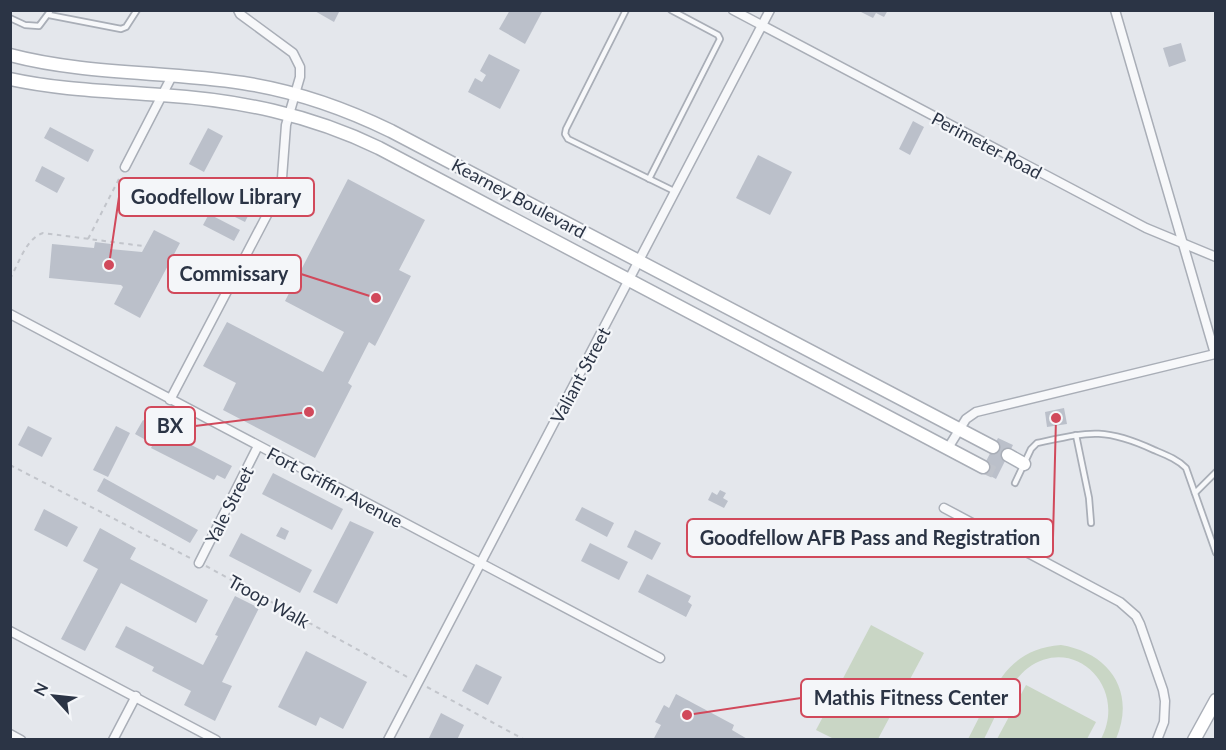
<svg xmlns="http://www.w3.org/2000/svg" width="1226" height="750" font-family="Lato,sans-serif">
<rect width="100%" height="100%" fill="#e4e7ec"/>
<g fill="#c9d6c5">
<path d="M871,625L924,653L878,739H834L816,730Z"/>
<path d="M1061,645C1110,653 1136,692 1116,739H1101C1128,688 1075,634 1028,668C1008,683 995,718 984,739H968C992,695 1003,649 1061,645Z"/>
<path d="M1026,685L1096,722L1087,739H997Z"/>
</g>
<g fill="#bbc0ca">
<path d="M313,10H340L334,22Z"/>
<path d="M510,10H543L525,44L499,29Z"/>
<path d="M857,10H888L884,17L876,13L873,18Z"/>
<path d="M1181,43L1186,61L1169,67L1163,48Z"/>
<path d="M489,54L520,70L500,109L468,92L475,78L482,82L486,75L480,71Z"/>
<path d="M913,121L924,127L910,155L899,149Z"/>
<path d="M50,127L94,150L88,162L44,138Z"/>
<path d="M208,128L223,136L204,172L189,164Z"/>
<path d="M758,155L792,172L770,215L736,198Z"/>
<path d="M42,166L65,178L57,193L35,181Z"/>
<path d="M348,179L425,220L399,270L411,276L375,346L369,342L348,383L352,386L315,458L223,410L236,383L203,366L227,322L323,372L344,332L285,301Z"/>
<path d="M224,186L255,202L245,222L213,206Z"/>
<path d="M209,214L240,230L234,241L203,225Z"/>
<path d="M154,230L180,243L140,318L114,304L123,287L121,285L49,278L52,244L94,248L95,242L111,244L110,249L142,252Z"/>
<path d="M1064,408L1067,424L1047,427L1045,412Z"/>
<path d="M143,420L232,466L225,479L217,475L214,480L151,448L153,444L135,434Z"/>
<path d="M28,426L52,438L42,457L18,445Z"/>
<path d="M116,426L130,433L108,477L93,470Z"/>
<path d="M998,438L1013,445L996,479L981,471Z"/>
<path d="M273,473L343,509L332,530L262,494Z"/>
<path d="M104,478L198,530L190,543L97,491Z"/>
<path d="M720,490L726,493L723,498L728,501L724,508L708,500L712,492L717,495Z"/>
<path d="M582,507L614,523L607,537L575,520Z"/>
<path d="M44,509L78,527L67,547L34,530Z"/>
<path d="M350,521L374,532L337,604L313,592Z"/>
<path d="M281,527L289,531L285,540L276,536Z"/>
<path d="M100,528L136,548L130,559L208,600L196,623L121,583L85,651L61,639L98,569L83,561Z"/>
<path d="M635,530L661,543L652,560L627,547Z"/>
<path d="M241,533L312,570L300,593L229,556Z"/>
<path d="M590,543L628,562L619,580L581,561Z"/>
<path d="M647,574L691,596L688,602L692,605L686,617L638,592Z"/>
<path d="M235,596L259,608L222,682L232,686L215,721L184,705L191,691L152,671L154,667L115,647L126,626L203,665L218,636L215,635Z"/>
<path d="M306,651L367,682L343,729L320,717L316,726L278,707Z"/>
<path d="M476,664L502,677L488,705L462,691Z"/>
<path d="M676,694L734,725L732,730L749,740H653L661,725L655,722L664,705L669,708Z"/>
<path d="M441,713L464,725L457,740H428Z"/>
</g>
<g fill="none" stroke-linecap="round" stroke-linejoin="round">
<path stroke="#bfc3cb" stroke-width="12" stroke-dasharray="12 6" stroke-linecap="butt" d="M983,467L998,474"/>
<g stroke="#a9aeb7" stroke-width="8">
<g id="lane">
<path d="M626,10L566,129L565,134L568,139L676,192"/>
<path d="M49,15L121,29L126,27L137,10"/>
<path d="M10,18L25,25L39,26L51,10"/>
<path d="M649,179L720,39L718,35L671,10"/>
<path d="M1076,435L1089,498L1091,523"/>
<path d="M1015,483L1031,449L1037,443C1089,432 1104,427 1154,450C1166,455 1177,459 1186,468L1216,553"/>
<path d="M1195,493L1216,472"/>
</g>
</g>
<g stroke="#a9aeb7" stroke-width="11">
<g id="street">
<path d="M733,10L1146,228L1216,257"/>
<path d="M125,167L172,76"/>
<path d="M10,314L660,658"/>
<path d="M170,400L278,194L282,178L286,125L300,77V67L293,53L240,14L238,10"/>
<path d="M948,448L966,419L976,412L1215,354L1115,10"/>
<path d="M944,508L1120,602L1136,616L1140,624L1163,690L1165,701L1164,722L1157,740"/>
<path d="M199,563L258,446"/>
<path d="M10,631L216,740"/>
<path d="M10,734L21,740"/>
<path d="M113,740L136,696"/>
<path d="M388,740L770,10"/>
</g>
</g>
<g stroke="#a9aeb7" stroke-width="15">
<g id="secondary">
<path d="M10,55C86,75 166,71 243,83C295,91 344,108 391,131L993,447"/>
<path d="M10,79C60,90 111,91 161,95C238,100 309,114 379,148L983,467"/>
<path d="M1008,455L1024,464"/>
<path d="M1194,740L1216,700"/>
</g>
</g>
<g stroke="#c2c5cb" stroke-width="2" stroke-dasharray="4.5 4.5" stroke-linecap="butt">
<path d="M88,239L121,175"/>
<path d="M10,279C18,265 26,238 43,233L143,246"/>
<path d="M10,465L190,558"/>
<path d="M206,566L411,679"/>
<path d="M427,687L525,740"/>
</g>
<use href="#lane" stroke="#f7f8fa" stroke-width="4.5"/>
<use href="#street" stroke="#f7f8fa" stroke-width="8"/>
<use href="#secondary" stroke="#fff" stroke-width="12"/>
</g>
<g text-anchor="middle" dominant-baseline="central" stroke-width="4.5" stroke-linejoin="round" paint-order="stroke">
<g font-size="18" fill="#2b3445" stroke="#f4f6f9">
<text transform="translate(987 145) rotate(28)">Perimeter Road</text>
<text transform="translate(519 198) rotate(28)">Kearney Boulevard</text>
<text transform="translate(580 375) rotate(-62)">Valiant Street</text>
<text transform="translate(335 487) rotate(28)">Fort Griffin Avenue</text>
<text transform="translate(229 505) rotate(-63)">Yale Street</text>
<text transform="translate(269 601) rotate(29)">Troop Walk</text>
</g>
</g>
<path fill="none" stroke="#d1495b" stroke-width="2" d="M109 265L119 197M376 298L301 274M309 412L195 426M1056 418L1053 538M687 715L801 698"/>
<g fill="#d1495b" stroke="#f4f6f9" stroke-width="2">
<circle cx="109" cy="265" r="6"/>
<circle cx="376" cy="298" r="6"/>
<circle cx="309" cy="412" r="6"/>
<circle cx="1056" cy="418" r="6"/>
<circle cx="687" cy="715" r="6"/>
</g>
<g fill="#f4f6f9" stroke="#d1495b" stroke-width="2">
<rect x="119" y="178" width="195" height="38" rx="6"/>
<rect x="168" y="255" width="133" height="38" rx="6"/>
<rect x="145" y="407" width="50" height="38" rx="6"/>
<rect x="687" y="519" width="366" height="38" rx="6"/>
<rect x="801" y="679" width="219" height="38" rx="6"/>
</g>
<g font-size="20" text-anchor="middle" font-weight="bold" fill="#2b3445">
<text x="216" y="204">Goodfellow Library</text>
<text x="234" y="281">Commissary</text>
<text x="170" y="433">BX</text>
<text x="870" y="545">Goodfellow AFB Pass and Registration</text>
<text x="911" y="705">Mathis Fitness Center</text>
</g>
<rect width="1226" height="750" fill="none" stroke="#2b3445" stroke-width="24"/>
<g transform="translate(54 696) rotate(297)" stroke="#f4f6f9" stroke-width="4.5" paint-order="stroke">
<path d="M0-4.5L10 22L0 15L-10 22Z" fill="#2b3445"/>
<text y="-9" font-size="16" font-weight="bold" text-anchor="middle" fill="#2b3445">N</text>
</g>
</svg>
